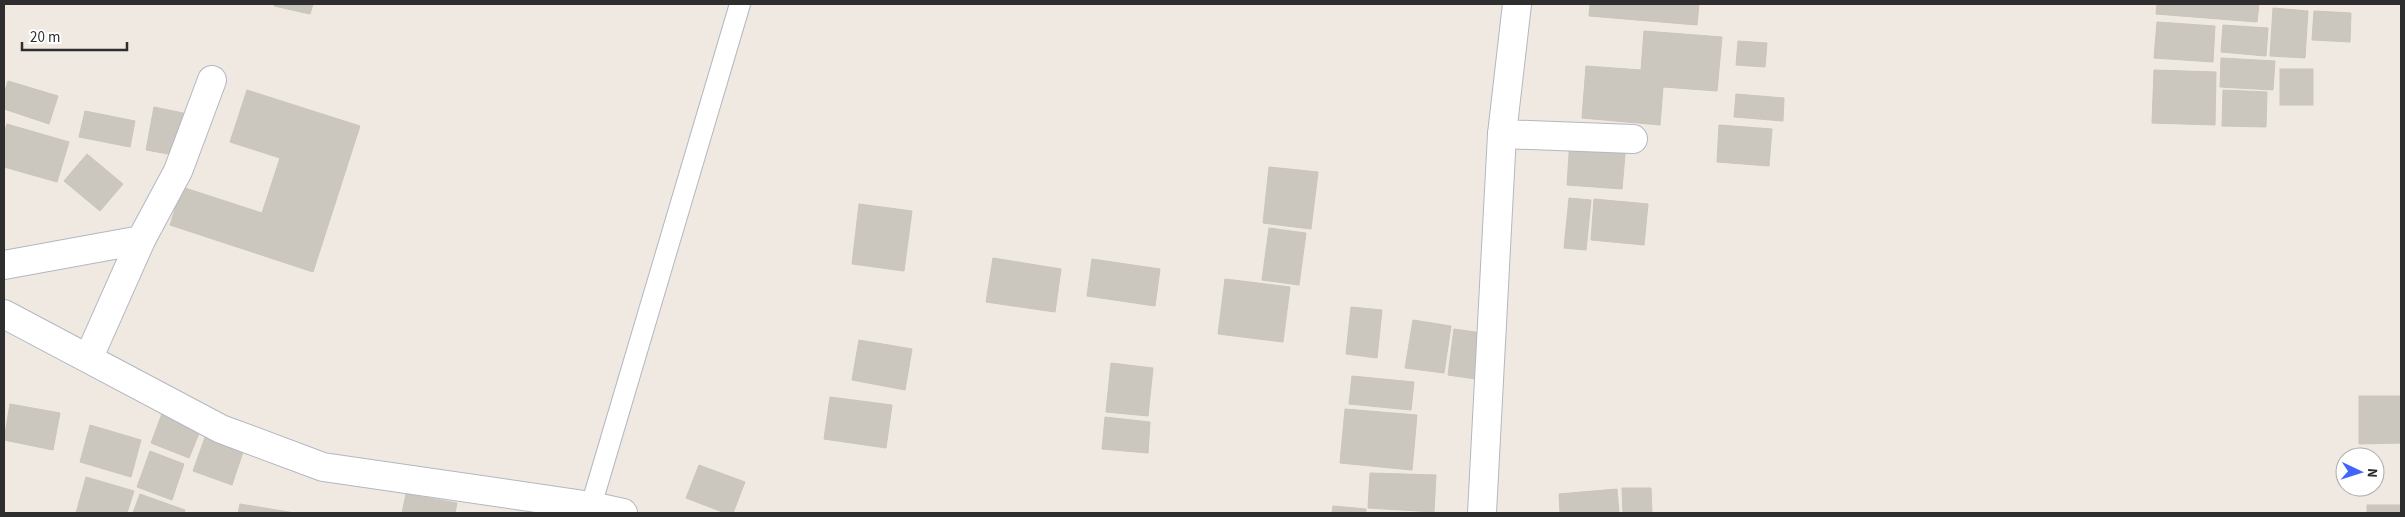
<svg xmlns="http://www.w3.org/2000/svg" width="2405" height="517" font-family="'Source Sans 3',sans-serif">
<rect width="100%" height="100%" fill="#efe9e1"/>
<g fill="#cbc7bf" stroke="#cbc5ba">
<path d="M274,4H313L310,14L274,6Z"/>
<path d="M1590,4H1699L1697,25L1589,16Z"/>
<path d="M2157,4H2259L2257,22L2156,14Z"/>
<path d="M2273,8L2308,11L2305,58L2270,56Z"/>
<path d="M2314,11L2351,13L2350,42L2312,40Z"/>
<path d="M2157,22L2215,26L2213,62L2154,58Z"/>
<path d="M2223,25L2268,28L2266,56L2221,52Z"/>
<path d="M1644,31L1722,37L1717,91L1663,87L1660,125L1582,118L1586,66L1641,70Z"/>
<path d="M1738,41L1767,43L1765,67L1736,65Z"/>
<path d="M2221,58L2275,61L2273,90L2220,87Z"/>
<rect x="2280" y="69" width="33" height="36"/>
<path d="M2154,70L2216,72L2215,125L2152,123Z"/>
<path d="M8,81L58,96L49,124L4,109V94Z"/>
<path d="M247,90L360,126L313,272L170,225L182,187L262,213L280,158L230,142Z"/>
<path d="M2223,90L2267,92L2266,127L2222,126Z"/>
<path d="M1736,94L1784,98L1783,121L1734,117Z"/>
<path d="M154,107L188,114L180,156L146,150Z"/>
<path d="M85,111L135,121L130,147L79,137Z"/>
<path d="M7,124L69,142L57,182L4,167V133Z"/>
<path d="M1719,125L1772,129L1769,166L1717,162Z"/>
<path d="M1570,139L1626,143L1622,189L1567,185Z"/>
<path d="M87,154L123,184L100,211L64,181Z"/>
<path d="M1269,167L1318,172L1311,229L1263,223Z"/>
<path d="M1569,198L1591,200L1586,250L1564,248Z"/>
<path d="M1594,199L1648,204L1644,245L1591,240Z"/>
<path d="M859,204L912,211L904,271L852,264Z"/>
<path d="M1269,228L1306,233L1299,285L1262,280Z"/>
<path d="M993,258L1061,269L1055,312L986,302Z"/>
<path d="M1092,259L1160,269L1155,306L1087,296Z"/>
<path d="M1225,279L1290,287L1283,342L1218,334Z"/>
<path d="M1351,307L1382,310L1377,358L1346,354Z"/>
<path d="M1413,320L1451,326L1444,373L1405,368Z"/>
<path d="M1454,329L1489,334L1483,380L1448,375Z"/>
<path d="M859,340L912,349L905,390L852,380Z"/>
<path d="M1111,363L1153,368L1148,416L1106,412Z"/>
<path d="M1352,376L1414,382L1411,410L1349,404Z"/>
<path d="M2359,396H2401V443L2359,444Z"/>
<path d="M830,397L892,405L886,448L824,439Z"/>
<path d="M10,404L60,413L53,450L4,440Z"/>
<path d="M1345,409L1417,415L1412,470L1340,463Z"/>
<path d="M163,411L202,426L189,458L151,443Z"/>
<path d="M1105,417L1150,422L1148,453L1102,449Z"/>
<path d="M90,425L141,440L131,477L80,462Z"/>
<path d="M208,429L246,443L232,485L193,471Z"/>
<path d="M150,451L184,464L172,500L137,487Z"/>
<path d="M699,465L745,482L733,513H725L686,498Z"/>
<path d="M1370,473L1436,475L1434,512L1368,508Z"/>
<path d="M86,477L134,491L127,513H76Z"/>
<path d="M1622,488H1651L1652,513H1623Z"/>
<path d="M1617,489L1619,513H1560L1559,494Z"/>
<path d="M140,494L185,510L184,513H133Z"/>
<path d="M406,494L457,503L455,513H402Z"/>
<path d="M240,504L295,513H238Z"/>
<rect x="2367" y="505" width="34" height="8"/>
<path d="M1333,506L1366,509V513H1332Z"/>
</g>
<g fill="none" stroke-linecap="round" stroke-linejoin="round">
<g stroke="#b4b7c1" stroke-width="22">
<path id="service" d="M591,506L740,4"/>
</g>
<g stroke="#b4b7c1" stroke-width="30">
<g id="minor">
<path d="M1502,134L1633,139"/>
<path d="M4,265L141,240"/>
<path d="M4,314L221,429L323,467L591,506L623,513"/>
<path d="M89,357L141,240L178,171L212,80"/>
<path d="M1482,513L1502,134L1517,4"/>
</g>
</g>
<use href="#service" stroke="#fff" stroke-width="20"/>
<use href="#minor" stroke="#fff" stroke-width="28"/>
</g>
<rect width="2405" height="517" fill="none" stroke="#2e2e2e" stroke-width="10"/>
<g transform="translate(2360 472) rotate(94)"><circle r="24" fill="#ffffff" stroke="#ababab"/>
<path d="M0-4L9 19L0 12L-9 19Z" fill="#4264fb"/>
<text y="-8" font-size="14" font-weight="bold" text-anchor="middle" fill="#2e2e2e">N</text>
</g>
<path d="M22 42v8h105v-8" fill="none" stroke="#2e2e2e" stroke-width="2.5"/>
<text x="30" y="42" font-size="15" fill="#2e2e2e" stroke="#ffffff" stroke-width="4" paint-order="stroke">20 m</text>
</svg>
